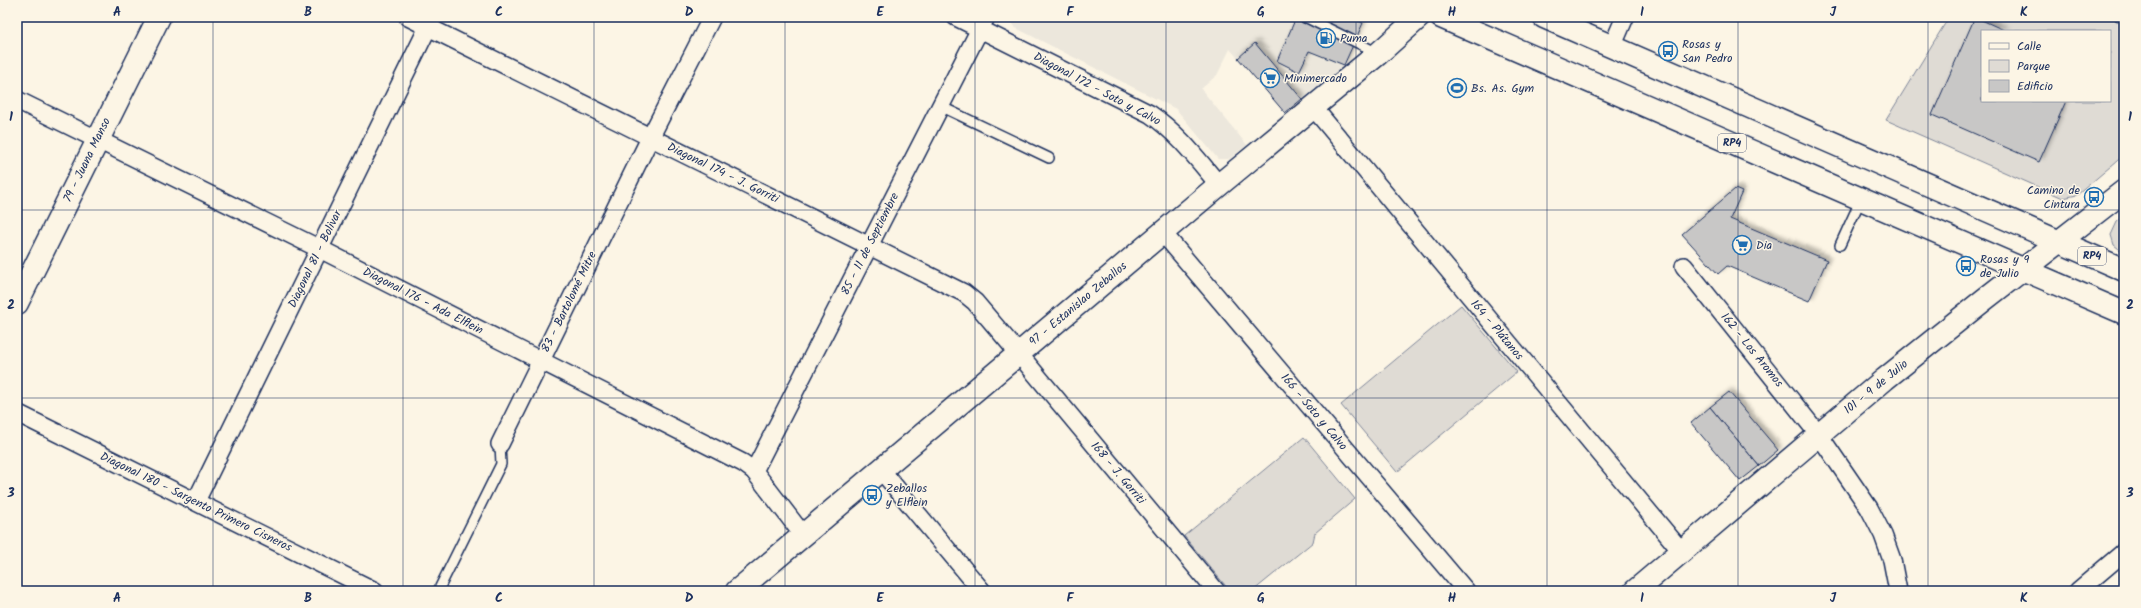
<svg xmlns="http://www.w3.org/2000/svg" width="2141" height="608" font-family="Kalam,sans-serif">
<defs>
<filter id="shadow"><feDropShadow dx="3.5" dy="-3.5" stdDeviation="2" flood-color="#0004"/></filter>
</defs>
<rect width="100%" height="100%" fill="#fcf5e5"/>
<filter id="ink" filterUnits="userSpaceOnUse"><feTurbulence type="fractalNoise" baseFrequency=".025" numOctaves="2"/><feDisplacementMap in="SourceGraphic" scale="8" xChannelSelector="R" yChannelSelector="G"/><feConvolveMatrix kernelMatrix="1 2 1 2 8 2 1 2 1" color-interpolation-filters="sRGB"/></filter>
<g filter="url(#ink)">
<path fill="#ece7dc" d="M1011,17H1350L1363,23L1344,65L1285,113L1230,49L1217,75L1201,89L1247,145L1229,159H1218L1176,109L1014,27Z"/>
<g fill="#dfdbd4" stroke="#7d8599" fill-rule="evenodd">
<path d="M1949,17H2124V155L2077,195L2063,198L1886,120ZM1982,31H2110V101H1982Z"/>
<path d="M2124,216V253L2114,245L2111,235L2117,222Z"/>
<path d="M1461,305L1517,372L1397,472L1341,405Z"/>
<path d="M1304,437L1355,499L1315,533L1313,542L1253,591H1230L1184,536Z"/>
</g>
<g fill="#c8c7c6" stroke="#1b2f5e" filter="url(#shadow)">
<path d="M1308,17H1350L1363,23L1344,65L1309,51L1299,72L1277,61L1295,20L1305,24Z"/>
<path d="M1975,17L2006,31H1982V101H2066L2039,162L1932,115Z"/>
<path d="M2117,17H2124V24L2115,20Z"/>
<path d="M1255,43L1302,99L1285,113L1238,58Z"/>
<path d="M1735,189L1742,192L1730,219L1827,260L1809,301L1727,266L1718,274L1682,234Z"/>
<path d="M1729,392L1778,450L1759,466L1710,407Z"/>
<path d="M1710,407L1759,466L1740,481L1691,423Z"/>
</g>
<g fill="none" stroke-linecap="round" stroke-linejoin="round">
<g stroke="#1b2f5e" stroke-width="12">
<g id="lane">
<path d="M1305,17L1378,53"/>
<path d="M940,106L1049,158"/>
<path d="M1840,245L1861,199"/>
<path d="M438,591L501,464L500,444"/>
</g>
</g>
<g stroke="#1b2f5e" stroke-width="20">
<g id="street">
<path d="M408,17L964,293L975,302L1019,354L1216,591"/>
<path d="M956,17L1150,114C1178,133 1198,160 1219,185"/>
<path d="M1612,47L1625,17"/>
<path d="M17,100L320,249L743,463L754,471L803,535"/>
<path d="M1313,107L1682,552"/>
<path d="M1163,233L1466,591"/>
<path d="M1684,266L1819,435L1869,508L1883,535L1892,560L1898,591"/>
<path d="M17,413L375,591"/>
<path d="M500,444L651,136L712,17"/>
<path d="M881,470L982,591"/>
<path d="M754,471L986,17"/>
<path d="M196,501L433,17"/>
<path d="M2078,591L2124,552"/>
</g>
</g>
<g stroke="#1b2f5e" stroke-width="25">
<g id="secondary">
<path d="M17,303L159,17"/>
<path d="M737,591L1219,185L1379,53L1419,17"/>
<path d="M1635,591L1885,379L1985,299L2124,191"/>
</g>
</g>
<g stroke="#1b2f5e" stroke-width="25">
<g id="primary">
<path d="M1441,17L2124,313"/>
<path d="M1544,17L2124,270"/>
</g>
</g>
<use href="#lane" stroke="#fcf5e5" stroke-width="9"/>
<use href="#street" stroke="#fcf5e5" stroke-width="17"/>
<use href="#secondary" stroke="#fcf5e5" stroke-width="22"/>
<use href="#primary" stroke="#fcf5e5" stroke-width="22"/>
</g>
</g>
<path fill="none" stroke="#1b2f5e" stroke-width="1" stroke-opacity="0.55" d="M213,17V591M403,17V591M594,17V591M785,17V591M975,17V591M1166,17V591M1356,17V591M1547,17V591M1738,17V591M1928,17V591M17,210H2124M17,398H2124"/>
<defs>
<g id="fuel-ring" transform="scale(1)"><circle r="9.5" fill="#fcf5e5" stroke="#1f6fb2" stroke-width="1.5"/><path d="M-5.5-6h7V0h2V4h1.3V-2.5L3-4.5l.8-.8L6-3V5H2.5V1h-1V6h-7ZM-4.2-4.7v3.2H.2V-4.7Z" fill="#1f6fb2"/></g>
<g id="bus-ring" transform="scale(1)"><circle r="9.5" fill="#fcf5e5" stroke="#1f6fb2" stroke-width="1.5"/><path d="M-5-6H5V4H4V6H2V4H-2V6H-4V4H-5ZM-3.5-4V0h7V-4ZM-3.5 1.2v1.5H-2V1.2ZM2 1.2v1.5H3.5V1.2Z" fill="#1f6fb2"/></g>
<g id="supermarket-ring" transform="scale(1)"><circle r="9.5" fill="#fcf5e5" stroke="#1f6fb2" stroke-width="1.5"/><path d="M-6-5.5h2.5l.6 2H6L4.5 2H-2.5L-4.4-4H-6ZM-1.5 3.2a1.3 1.3 0 1 0 .1 0ZM3 3.2a1.3 1.3 0 1 0 .1 0Z" fill="#1f6fb2"/></g>
<g id="stadium-ring" transform="scale(1)"><circle r="9.5" fill="#fcf5e5" stroke="#1f6fb2" stroke-width="1.5"/><path d="M0-5a6.5 5 0 1 0 0 10a6.5 5 0 1 0 0-10ZM-3.5-1.8h7v3.6h-7Z" fill="#1f6fb2"/></g>
</defs>
<g fill-rule="evenodd">
<use href="#fuel-ring" x="1326" y="38"/>
<use href="#bus-ring" x="1668" y="51"/>
<use href="#supermarket-ring" x="1270" y="78"/>
<use href="#stadium-ring" x="1457" y="88"/>
<use href="#bus-ring" x="2094" y="197"/>
<use href="#supermarket-ring" x="1742" y="245"/>
<use href="#bus-ring" x="1966" y="266"/>
<use href="#bus-ring" x="872" y="495"/>
</g>
<g text-anchor="middle" dominant-baseline="central" stroke-width="3" stroke-linejoin="round" paint-order="stroke">
<g fill="#fcf5e5" stroke="#5e6a86" stroke-width="1">
<rect x="1718" y="134" width="28" height="18" rx="3"/>
<rect x="2078" y="247" width="28" height="18" rx="3"/>
</g>
<g font-size="11" font-weight="bold" fill="#1b2f5e">
<text x="1732" y="143">RP4</text>
<text x="2092" y="256">RP4</text>
</g>
<g font-size="12" fill="#1b2f5e" stroke="#fcf5e5" text-anchor="start">
<text x="1340" y="38">Puma</text>
<text x="1682" y="44">Rosas y<tspan x="1682" dy="14">San Pedro</tspan></text>
<text x="1284" y="78">Minimercado</text>
<text x="1471" y="88">Bs. As. Gym</text>
<text x="2080" y="190" text-anchor="end">Camino de<tspan x="2080" dy="14">Cintura</tspan></text>
<text x="1756" y="245">Dia</text>
<text x="1980" y="259">Rosas y 9<tspan x="1980" dy="14">de Julio</tspan></text>
<text x="886" y="488">Zeballos<tspan x="886" dy="14">y Elflein</tspan></text>
</g>
<g font-size="12" fill="#1b2f5e" stroke="#fcf5e5">
<text transform="translate(1097 89) rotate(28)">Diagonal 172 - Soto y Calvo</text>
<text transform="translate(87 160) rotate(-64)">79 - Juana Manso</text>
<text transform="translate(723 173) rotate(26)">Diagonal 174 - J. Gorriti</text>
<text transform="translate(870 244) rotate(-63)">85 - 11 de Septiembre</text>
<text transform="translate(315 259) rotate(-64)">Diagonal 81 - Bolivar</text>
<text transform="translate(423 301) rotate(27)">Diagonal 176 - Ada Elflein</text>
<text transform="translate(569 302) rotate(-64)">83 - Bartolomé Mitre</text>
<text transform="translate(1078 304) rotate(-40)">97 - Estanislao Zeballos</text>
<text transform="translate(1497 330) rotate(50)">164 - Plátanos</text>
<text transform="translate(1752 350) rotate(51)">162 - Los Aromos</text>
<text transform="translate(1876 387) rotate(-39)">101 - 9 de Julio</text>
<text transform="translate(1314 412) rotate(50)">166 - Soto y Calvo</text>
<text transform="translate(1118 473) rotate(50)">168 - J. Gorriti</text>
<text transform="translate(196 502) rotate(26)">Diagonal 180 - Sargento Primero Cisneros</text>
</g>
</g>
<rect width="2141" height="608" fill="none" stroke="#fcf5e5" stroke-width="44"/>
<rect x="1981" y="30" width="130" height="72" fill="#fcf5e5" stroke="#a2a6af"/>
<rect x="1989" y="43" width="20" height="6" fill="#fcf5e5" stroke="#a2a6af"/>
<text x="2017" y="50" font-size="12" fill="#1b2f5e">Calle</text>
<rect x="1989" y="60" width="20" height="12" fill="#dfdbd4" stroke="#a2a6af"/>
<text x="2017" y="70" font-size="12" fill="#1b2f5e">Parque</text>
<rect x="1989" y="80" width="20" height="12" fill="#c8c7c6" stroke="#a2a6af"/>
<text x="2017" y="90" font-size="12" fill="#1b2f5e">Edificio</text>
<rect x="22" y="22" width="2097" height="564" fill="none" stroke="#1b2f5e" stroke-width="1.5"/>
<g font-size="13" text-anchor="middle" font-weight="bold" fill="#1b2f5e">
<text x="117" y="16">A</text>
<text x="308" y="16">B</text>
<text x="499" y="16">C</text>
<text x="689" y="16">D</text>
<text x="880" y="16">E</text>
<text x="1070" y="16">F</text>
<text x="1261" y="16">G</text>
<text x="1452" y="16">H</text>
<text x="1642" y="16">I</text>
<text x="1833" y="16">J</text>
<text x="2024" y="16">K</text>
<text x="11" y="121">1</text>
<text x="2130" y="121">1</text>
<text x="11" y="309">2</text>
<text x="2130" y="309">2</text>
<text x="11" y="497">3</text>
<text x="2130" y="497">3</text>
<text x="117" y="602">A</text>
<text x="308" y="602">B</text>
<text x="499" y="602">C</text>
<text x="689" y="602">D</text>
<text x="880" y="602">E</text>
<text x="1070" y="602">F</text>
<text x="1261" y="602">G</text>
<text x="1452" y="602">H</text>
<text x="1642" y="602">I</text>
<text x="1833" y="602">J</text>
<text x="2024" y="602">K</text>
</g>
</svg>
